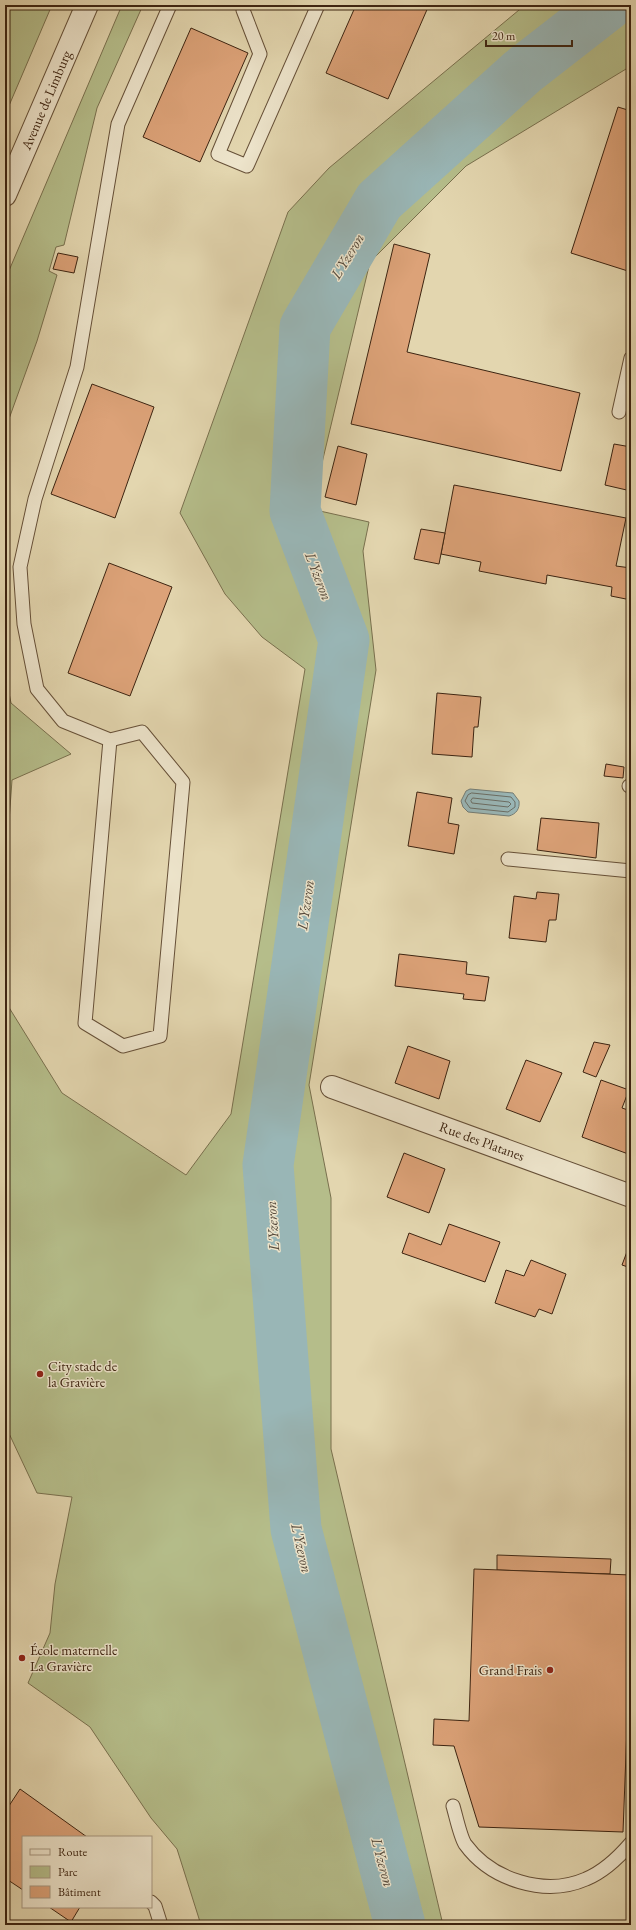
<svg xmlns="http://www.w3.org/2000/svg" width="636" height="1930" font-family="'EB Garamond',serif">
<rect width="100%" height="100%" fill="#e3d6af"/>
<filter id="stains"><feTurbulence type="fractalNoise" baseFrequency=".005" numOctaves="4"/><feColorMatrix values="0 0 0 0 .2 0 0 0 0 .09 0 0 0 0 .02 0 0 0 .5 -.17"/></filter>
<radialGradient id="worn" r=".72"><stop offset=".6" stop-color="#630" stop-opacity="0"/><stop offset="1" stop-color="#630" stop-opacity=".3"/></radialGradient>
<g fill="#b5bd8a" stroke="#79704e">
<path d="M5,5H52L5,115Z"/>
<path d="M122,5H143L97,108L64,245L56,247L49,271L57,275L37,341L5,430V280Z"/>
<path d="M525,5H631V66L466,166L370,262L311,509L369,522L363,551L376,670L309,1085L331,1198V1449L443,1925H201L177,1849L151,1818L90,1727L28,1683L50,1633L55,1584L72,1497L37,1493L5,1425V1001L62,1093L186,1175L231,1114L305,669L262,637L225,594L180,513L288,212L329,168Z"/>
<path d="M5,673L11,703L71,754L12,780L5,877Z"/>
</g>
<path fill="#99b6b6" stroke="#747c74" d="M470,789L513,793L519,801C520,809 516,814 509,816L468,812L463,807L461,801L466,791Z"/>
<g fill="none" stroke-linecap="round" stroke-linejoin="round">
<g stroke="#6b6d64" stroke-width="1">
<path d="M472,793L511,797L515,802V807L508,812L470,808L465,801L468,795Z"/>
<path d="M473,798L509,802L511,804L508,807L472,803L471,801Z"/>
</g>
<path stroke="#99b6b6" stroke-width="51" d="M400,1925L296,1529L268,1165L344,640L295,511L305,327L379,201L522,72L608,5"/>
</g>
<g fill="#dca278" stroke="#3d2411">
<path d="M356,5H429L388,99L326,73Z"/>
<path d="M191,28L248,53L200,162L143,137Z"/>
<path d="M618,107L631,111V272L571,253Z"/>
<path d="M394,244L430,254L407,352L580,393L561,471L351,424Z"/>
<path d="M58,253L78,257L74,273L53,269Z"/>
<path d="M92,384L154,407L115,518L51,494Z"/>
<path d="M614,444L631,447V491L605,485Z"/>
<path d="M338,446L367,454L356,505L325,497Z"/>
<path d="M454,485L626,518L616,566L631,568V600L611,596L612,587L547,575L546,584L479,571L481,562L441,554Z"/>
<path d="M421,529L445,533L439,564L414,559Z"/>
<path d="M109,563L172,587L130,696L68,673Z"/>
<path d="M437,693L481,697L478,727H474L472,757L432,754Z"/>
<path d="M606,764L624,767L623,778L604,776Z"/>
<path d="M417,792L452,798L448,823L459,825L454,854L408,846Z"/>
<path d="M541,818L599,823L596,858L537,850Z"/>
<path d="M537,892L559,894L556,920H549L546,942L509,938L514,896L536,899Z"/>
<path d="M399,954L467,962L466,974L489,977L485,1001L463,999L464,994L395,986Z"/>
<path d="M594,1042L610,1045L596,1077L583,1072Z"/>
<path d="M408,1046L450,1061L439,1099L395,1083Z"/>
<path d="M526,1060L562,1073L540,1122L506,1109Z"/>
<path d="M601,1080L629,1090L622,1108L631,1111V1155L582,1137Z"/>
<path d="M404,1153L445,1169L429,1213L387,1197Z"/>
<path d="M449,1224L500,1242L485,1282L402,1253L409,1233L441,1245Z"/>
<path d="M631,1241V1268L622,1265Z"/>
<path d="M531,1260L566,1274L552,1314L539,1309L535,1317L495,1303L506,1270L524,1276Z"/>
<path d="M497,1555L611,1559L610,1574L497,1570Z"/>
<path d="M474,1569L631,1575V1622L623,1832L479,1827L454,1746L433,1745L434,1719L469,1721Z"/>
<path d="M20,1789L87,1837H23V1890L5,1878V1812Z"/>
<path d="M49,1907H80L71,1922Z"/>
</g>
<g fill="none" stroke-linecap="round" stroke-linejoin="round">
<g stroke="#665038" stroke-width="15">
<g id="service">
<path d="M245,5L243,10L260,54L218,154L247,166L318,5"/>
<path d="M619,412L631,358"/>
<path d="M110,740L85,1023L123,1046L160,1036L183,782L142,732L110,740L63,721L37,689L24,624L20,567L35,499L77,367L118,124L170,5"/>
<path d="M629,786H631"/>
<path d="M508,859L631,871"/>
<path d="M453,1806C456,1816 460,1836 465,1844C491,1880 545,1897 586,1879C603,1872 619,1857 631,1843"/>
<path d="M151,1902L155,1906L161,1925"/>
</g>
</g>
<g stroke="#665038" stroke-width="24">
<path id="minor" d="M332,1087L631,1196"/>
</g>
<g stroke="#665038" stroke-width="24">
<path id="tertiary" d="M5,195L87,5"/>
</g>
<use href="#service" stroke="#ede4cb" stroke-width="13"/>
<use href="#minor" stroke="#ede4cb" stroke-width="22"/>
<use href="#tertiary" stroke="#ede4cb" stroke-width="22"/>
</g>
<g fill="#8f2418" stroke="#ede4cb" stroke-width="1.5">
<circle cx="40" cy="1374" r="4"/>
<circle cx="22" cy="1658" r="4"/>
<circle cx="550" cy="1670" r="4"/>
</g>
<g text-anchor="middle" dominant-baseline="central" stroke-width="3" stroke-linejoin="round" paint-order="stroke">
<g font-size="14" fill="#3d2411" stroke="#ede4cb">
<text transform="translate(46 100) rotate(-67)">Avenue de Limburg</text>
<text transform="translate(482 1141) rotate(20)">Rue des Platanes</text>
</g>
<g font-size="14" fill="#3d2411" stroke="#ede4cb" text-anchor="start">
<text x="48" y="1366">City stade de<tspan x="48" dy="16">la Gravière</tspan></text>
<text x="30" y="1650">École maternelle<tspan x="30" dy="16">La Gravière</tspan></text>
<text x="542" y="1670" text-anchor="end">Grand Frais</text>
</g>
<g font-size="15" font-style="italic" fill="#54483a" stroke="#ede4cb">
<text transform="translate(347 256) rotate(-59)">L'Yzeron</text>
<text transform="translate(319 576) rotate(69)">L'Yzeron</text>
<text transform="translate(305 905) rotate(-82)">L'Yzeron</text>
<text transform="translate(272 1226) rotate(-94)">L'Yzeron</text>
<text transform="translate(302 1548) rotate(77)">L'Yzeron</text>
<text transform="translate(383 1862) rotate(75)">L'Yzeron</text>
</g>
</g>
<rect width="636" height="1930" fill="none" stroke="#e3d6af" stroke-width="20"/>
<rect x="6" y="6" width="624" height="1918" fill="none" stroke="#3d2411" stroke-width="2"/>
<rect x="10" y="10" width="616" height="1910" fill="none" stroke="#3d2411"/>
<rect x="22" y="1836" width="130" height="72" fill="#ede4cb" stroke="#a79781"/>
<rect x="30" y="1849" width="20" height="6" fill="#ede4cb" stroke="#a79781"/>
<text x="58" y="1856" font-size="12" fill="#3d2411">Route</text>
<rect x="30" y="1866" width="20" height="12" fill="#b5bd8a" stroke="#a79781"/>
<text x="58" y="1876" font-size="12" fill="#3d2411">Parc</text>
<rect x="30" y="1886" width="20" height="12" fill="#dca278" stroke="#a79781"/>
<text x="58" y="1896" font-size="12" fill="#3d2411">Bâtiment</text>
<path d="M486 40v6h86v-6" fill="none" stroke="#3d2411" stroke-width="2"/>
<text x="492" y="40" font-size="12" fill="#3d2411" stroke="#ede4cb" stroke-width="3" paint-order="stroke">20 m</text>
<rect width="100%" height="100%" filter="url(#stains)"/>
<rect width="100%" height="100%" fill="url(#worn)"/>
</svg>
